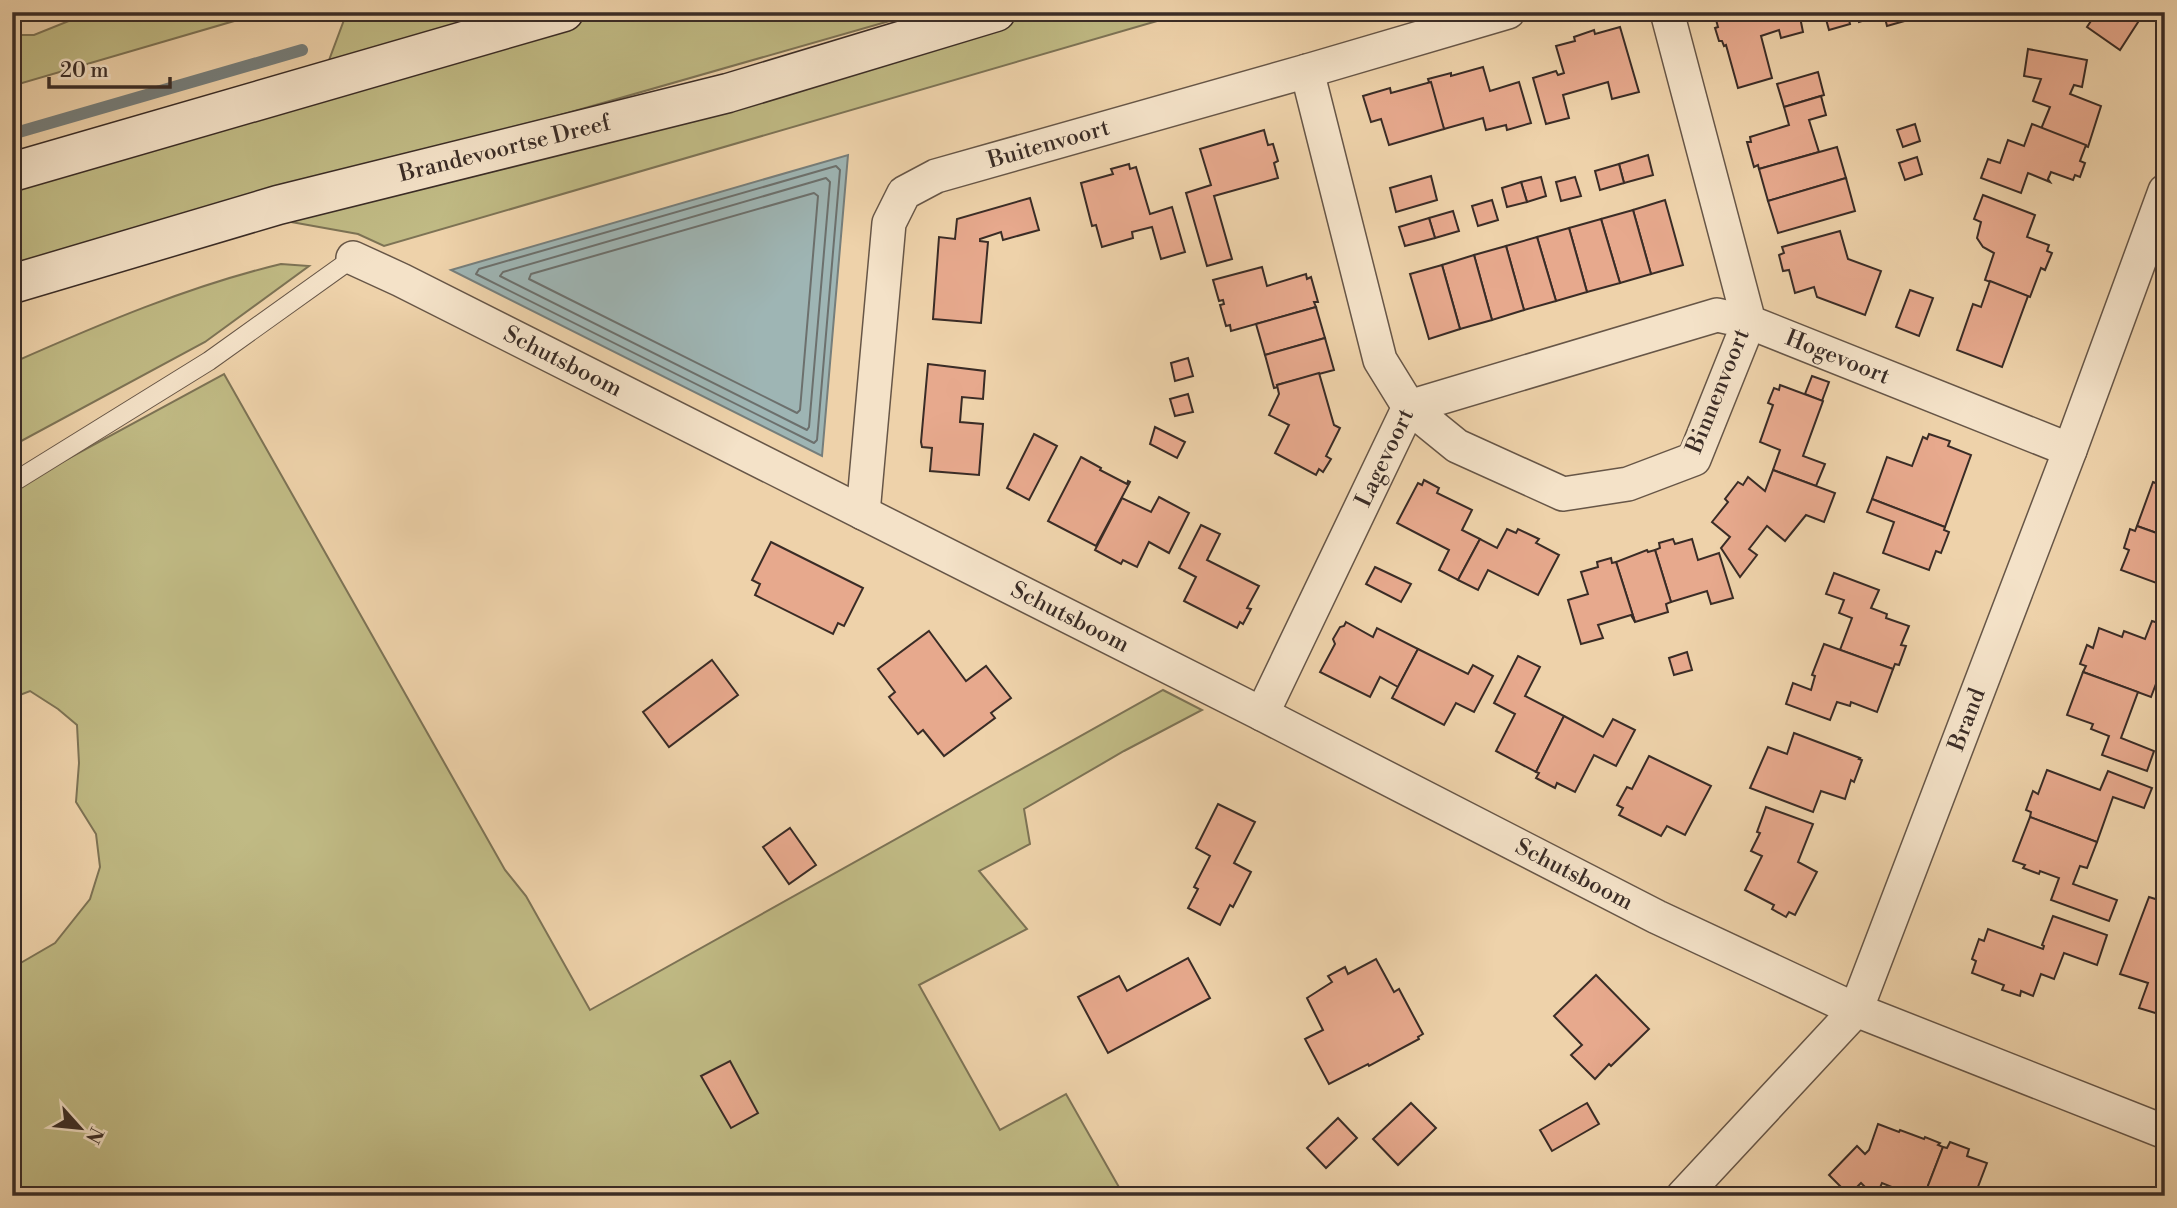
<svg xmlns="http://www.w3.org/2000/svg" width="2177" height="1208" font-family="'Libre Bodoni',serif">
<rect width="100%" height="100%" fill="#eed2aa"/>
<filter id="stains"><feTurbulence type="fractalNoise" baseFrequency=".00286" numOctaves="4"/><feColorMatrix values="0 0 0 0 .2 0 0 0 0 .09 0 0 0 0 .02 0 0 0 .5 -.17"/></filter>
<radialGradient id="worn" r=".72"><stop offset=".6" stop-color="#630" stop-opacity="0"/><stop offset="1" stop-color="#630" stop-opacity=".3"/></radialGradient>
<g fill="#c0ba84" stroke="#7d7355" stroke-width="2">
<path d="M91,12H265L12,86V35H34Z"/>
<path d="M347,12H527L325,71Z"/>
<path d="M604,12H921L12,272V183Z"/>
<path d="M1001,12H1188L384,246L358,234L280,220Z"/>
<path d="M281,264L309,266L205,342L12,446V363C100,324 189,286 281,264Z"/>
<path d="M224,374L505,870L526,896L590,1010L1163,690L1202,710L1124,751L1024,809L1030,844L979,871L1027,929L919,985L1000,1130L1066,1094L1124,1196H12V968L55,943L90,899L100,867L96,834L76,802L79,763L77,725L58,709L30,691L12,698V489Z"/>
</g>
<path fill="#9eb5b4" stroke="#767e7b" stroke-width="2" d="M848,155L822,456L451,270Z"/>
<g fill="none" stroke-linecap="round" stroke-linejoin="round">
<g stroke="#6c706d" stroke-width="2">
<path d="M836,166L840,170L817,440L814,443L476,274L479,269Z"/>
<path d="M826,178L830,182L809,427L807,430L500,276L503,272Z"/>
<path d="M814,193L818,196L800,410L797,413L529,279L531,274Z"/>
</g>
<path stroke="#767e7b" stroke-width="12" d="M12,134L302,50"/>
</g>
<g fill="#e7a98d" stroke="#3a2c26" stroke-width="2">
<path d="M1714,12H1799L1803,32L1781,38L1779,30L1761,36L1772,78L1738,88L1726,45L1724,46L1722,41H1719L1715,28L1718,27Z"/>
<path d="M1824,12H1847L1850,24L1829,30Z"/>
<path d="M1856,12H1913L1915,18L1887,26L1884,14L1859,22Z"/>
<path d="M2097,12H2137L2142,16L2120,50L2087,27Z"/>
<path d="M1620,27L1639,92L1612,99L1608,82L1563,95L1569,118L1546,124L1533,78L1556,71L1558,75L1564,73L1556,46L1575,41L1574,37L1594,30L1595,34Z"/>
<path d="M2028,49L2087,60L2082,87L2074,85L2070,94L2101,106L2088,147L2041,129L2050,107L2033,101L2041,79L2024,76Z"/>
<path d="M1483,67L1490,91L1519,82L1531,123L1507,130L1506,125L1486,130L1483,118L1444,129L1428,79L1451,73V76Z"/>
<path d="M1818,72L1824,95L1784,107L1777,84Z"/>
<path d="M1431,82L1444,129L1389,145L1381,119L1371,122L1363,96L1390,88L1391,93Z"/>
<path d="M1821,96L1826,115L1809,120L1819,152L1759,169L1758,165L1754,167L1747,142H1751L1750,137L1789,125L1784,107Z"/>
<path d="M1915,124L1920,141L1903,147L1897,130Z"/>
<path d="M2032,124L2086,145L2080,161L2085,163L2080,177L2075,175L2073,180L2051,172L2048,179L2050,182L2028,173L2021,193L1981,178L1988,159L2000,163L2008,140L2024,146Z"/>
<path d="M1264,130L1268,145L1273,144L1278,161L1274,163L1278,178L1214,196L1232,259L1207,266L1186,193L1211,185L1200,149Z"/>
<path d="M1837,147L1846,178L1768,201L1759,169Z"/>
<path d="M1648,155L1653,175L1624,183L1619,164Z"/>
<path d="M1917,157L1922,174L1905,180L1899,163Z"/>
<path d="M1129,164L1130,169L1136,167L1150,214L1172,207L1185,252L1161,259L1152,227L1132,232L1133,238L1102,247L1096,225L1092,226L1081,183L1113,174L1111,169Z"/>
<path d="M1619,164L1624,183L1600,190L1595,171Z"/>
<path d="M1431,176L1437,200L1396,212L1390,188Z"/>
<path d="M1541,177L1546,196L1527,202L1521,182Z"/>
<path d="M1575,177L1581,196L1561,201L1556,182Z"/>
<path d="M1846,178L1855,211L1778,233L1768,201Z"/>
<path d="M1521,182L1527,202L1507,207L1502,188Z"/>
<path d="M1983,195L2035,215L2027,237L2049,245L2047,251L2052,253L2045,270L2041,268L2030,297L1985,280L1994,253L1983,247L1977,238L1981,222L1974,219Z"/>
<path d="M1030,198L1039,230L1003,240L1001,232L980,239V241L988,242L981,323L933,319L939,237L955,239L957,219Z"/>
<path d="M1492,200L1498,220L1478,226L1472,206Z"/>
<path d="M1665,200L1683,265L1651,274L1633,210Z"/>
<path d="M1633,210L1651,274L1620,283L1601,219Z"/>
<path d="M1453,211L1459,231L1435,238L1429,218Z"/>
<path d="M1429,218L1435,238L1405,246L1399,227Z"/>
<path d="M1601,219L1620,283L1587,292L1569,228Z"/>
<path d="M1569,228L1587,292L1556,301L1537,237Z"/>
<path d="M1840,231L1848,259L1881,271L1865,315L1817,297L1814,287L1795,293L1789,270L1783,271L1779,255L1784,253L1782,247Z"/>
<path d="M1537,237L1556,301L1524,310L1506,246Z"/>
<path d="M1506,246L1524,310L1492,320L1474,255Z"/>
<path d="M1474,255L1492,320L1460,329L1442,265Z"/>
<path d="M1442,265L1460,329L1429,339L1410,274Z"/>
<path d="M1262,267L1267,286L1306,274L1307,279L1311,277L1318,302H1314L1316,307L1231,331L1230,325L1226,326L1220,305L1224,304L1223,300L1219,301L1213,280Z"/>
<path d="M1990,281L2028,296L2002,367L1957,350L1973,304L1981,307Z"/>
<path d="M1910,290L1933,298L1919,336L1896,327Z"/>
<path d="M1316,307L1325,338L1265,355L1256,324Z"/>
<path d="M1325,338L1334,370L1277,385L1278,387L1274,388L1265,355Z"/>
<path d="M1188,358L1193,376L1175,381L1171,363Z"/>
<path d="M928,364L985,371L983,399L962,397L960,422L983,424L979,475L930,471L932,448L922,447L921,442Z"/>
<path d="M1319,373L1334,425L1340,428L1326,456L1331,459L1323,472L1319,469L1316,475L1275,453L1289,425L1269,415L1279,394L1277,385Z"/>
<path d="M1812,376L1829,382L1822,401L1805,394Z"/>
<path d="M1780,385L1823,401L1803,456L1825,464L1816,486L1773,470L1780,450L1760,442L1773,405L1768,403L1774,388L1779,390Z"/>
<path d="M1188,394L1193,412L1175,416L1170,399Z"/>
<path d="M1155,427L1185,442L1177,458L1150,444Z"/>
<path d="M1034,434L1057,446L1029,500L1007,488Z"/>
<path d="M1929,434L1950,441L1948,446L1971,455L1945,527L1872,499L1887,457L1912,466L1923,437L1927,439Z"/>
<path d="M1081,457L1101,468L1100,470L1127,484L1128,481L1130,482L1096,546L1048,521Z"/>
<path d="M1773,470L1835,493L1824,522L1806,515L1785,541L1767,526L1749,549L1757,555L1740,577L1721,548L1730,537L1712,522L1728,502L1725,499L1738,482L1743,485L1748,477L1765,491Z"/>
<path d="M1424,480L1439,488L1437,493L1472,510L1462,530L1480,539L1458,580L1439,570L1449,550L1397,523L1418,483L1422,485Z"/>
<path d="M2153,482L2165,487V536L2137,526Z"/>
<path d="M1159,497L1189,513L1169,553L1149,542L1137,567L1123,560L1121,564L1095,550L1122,498L1151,512Z"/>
<path d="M1872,499L1945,527L1944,530L1949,532L1941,553L1936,551L1929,570L1883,553L1894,522L1867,512Z"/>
<path d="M1201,525L1220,534L1207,560L1259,586L1247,608L1251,609L1243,624L1240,622L1237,628L1184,601L1196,577L1179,568Z"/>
<path d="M2137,526L2165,536V611L2157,608L2165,586L2121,570L2129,550L2124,548L2130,529L2135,531Z"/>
<path d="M1507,529L1516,533L1518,529L1539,539L1536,543L1559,555L1538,595L1488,570L1478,590L1458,580L1480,539L1497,548Z"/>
<path d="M1673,539L1675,544L1692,539L1698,560L1719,553L1733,598L1711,604L1707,591L1671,602L1655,550L1660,548L1659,543Z"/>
<path d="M771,542L863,588L844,626L838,623L833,634L755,595L760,584L752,580Z"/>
<path d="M1647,550L1648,552L1655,550L1671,602L1666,604L1668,612L1635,622L1616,562Z"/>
<path d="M1611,558L1612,563L1616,562L1635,622L1631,615L1598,625L1603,638L1581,644L1568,600L1588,594L1581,572L1598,567L1597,562Z"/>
<path d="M1375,567L1411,584L1401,602L1366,584Z"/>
<path d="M1834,573L1879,590L1871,608L1887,614L1886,618L1909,626L1901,645L1906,646L1899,665L1895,664L1893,669L1840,650L1852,618L1839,613L1844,600L1826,594Z"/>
<path d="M2152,621L2165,625V660L2151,697L2083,672L2086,666L2080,664L2087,645L2093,648L2099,628L2122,637L2124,631L2145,639Z"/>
<path d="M1346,622L1373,637L1377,628L1418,649L1398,687L1380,677L1370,697L1320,672L1335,644L1333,639L1340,627L1344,626Z"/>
<path d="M929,631L966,681L986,666L1011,698L991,713L995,718L944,756L923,730L918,734L889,697L895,692L878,669Z"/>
<path d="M1824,644L1893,669L1877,712L1851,702L1850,706L1837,702L1830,720L1786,704L1793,683L1811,690L1815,676L1812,675Z"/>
<path d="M1418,649L1468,674L1473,665L1493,676L1474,712L1456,703L1444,725L1392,698Z"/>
<path d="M1687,652L1692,670L1674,675L1669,658Z"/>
<path d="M1518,656L1540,667L1525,696L1564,716L1536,772L1496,751L1515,714L1494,703Z"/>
<path d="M712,660L738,695L669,747L643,712Z"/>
<path d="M2083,672L2138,692L2121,738L2154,751L2147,771L2102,755L2109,736L2091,729L2093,724L2067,715Z"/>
<path d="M1564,716L1603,737L1613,719L1635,730L1616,766L1594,755L1575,792L1557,783L1555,788L1536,778L1539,773L1536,772Z"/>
<path d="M1794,733L1860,758L1859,759L1862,760L1854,782L1851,780L1845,799L1821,791L1813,812L1750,788L1768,747L1787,754Z"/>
<path d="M1649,756L1711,786L1685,835L1667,826L1661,836L1619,815L1623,808L1617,805L1627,787L1632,789Z"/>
<path d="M2047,770L2100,790L2108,771L2152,788L2144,808L2113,797L2097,842L2030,817L2031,812L2026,810L2033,791L2038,794Z"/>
<path d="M1218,804L1255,822L1234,863L1251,872L1233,907L1230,905L1220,925L1188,908L1198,889L1194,887L1210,856L1196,848Z"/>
<path d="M1766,807L1813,824L1798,862L1817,872L1795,915L1789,912L1786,917L1772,909L1774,905L1745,890L1762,856L1751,851L1760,833L1757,832Z"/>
<path d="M2030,817L2097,842L2087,868L2080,866L2073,884L2117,900L2109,921L2051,900L2059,878L2040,871L2039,874L2023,868L2025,865L2013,861Z"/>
<path d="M790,828L816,865L789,884L763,847Z"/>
<path d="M2149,897L2165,902V938L2157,963L2165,966V1016L2139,1008L2148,983L2120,974Z"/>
<path d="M2053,916L2107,935L2097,965L2064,953L2054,979L2041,974L2033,996L2021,991L2020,996L2002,990L2004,985L1972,973L1976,961L1972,959L1979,939L1984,941L1988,929L2043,949L2044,946L2042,945Z"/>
<path d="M1188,958L1210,998L1108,1053L1078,997L1119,976L1127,991Z"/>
<path d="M1376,959L1394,992L1399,989L1423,1034L1418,1037L1419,1039L1369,1066L1368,1064L1329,1084L1305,1039L1323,1030L1307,998L1332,982L1328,976L1345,967L1348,974Z"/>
<path d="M1596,975L1649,1029L1611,1066L1609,1064L1595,1079L1571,1055L1582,1045L1554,1016Z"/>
<path d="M730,1061L758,1113L731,1128L701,1076Z"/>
<path d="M1411,1103L1436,1128L1398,1165L1373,1139Z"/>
<path d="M1587,1103L1599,1124L1552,1151L1540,1130Z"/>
<path d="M1338,1118L1357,1138L1326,1168L1307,1148Z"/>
<path d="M1878,1124L1899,1132L1900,1130L1924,1139L1925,1137L1940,1143L1938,1145L1943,1147L1924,1196H1914L1882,1183L1878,1192L1866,1188L1861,1183L1849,1195L1829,1175L1857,1146L1865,1154L1869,1150Z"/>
<path d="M1950,1142L1969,1149L1967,1156L1987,1163L1976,1192L1986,1195L1987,1192L1996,1196H1924L1943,1147L1947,1148Z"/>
<path d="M2057,1188L2076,1196H2054Z"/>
</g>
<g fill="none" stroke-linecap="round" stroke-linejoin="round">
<g stroke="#675647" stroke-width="20">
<path id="lane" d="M12,483L209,361L353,258"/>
</g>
<g stroke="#675647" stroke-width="36">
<g id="street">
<path id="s1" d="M1667,12L1749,322L2070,450"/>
<path id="s2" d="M353,258L401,280L1262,714L1657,917L1856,1010L2165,1132"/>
<path d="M1717,315L1749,322L1694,459L1628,484L1563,494L1457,446L1409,407Z"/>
<path id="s3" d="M863,513L889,223L904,193L936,176L1307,71L1508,12"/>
<path id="s4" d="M1262,714L1409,407L1380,360L1307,71"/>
<path id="s5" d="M1683,1196L1856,1010L2070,450L2165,191"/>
</g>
</g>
<g stroke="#3a2c26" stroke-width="41">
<g id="secondary">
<path d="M12,172L564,12"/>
<path id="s6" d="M12,284L278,205L728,93L996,12"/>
</g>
</g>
<use href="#lane" stroke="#f4e2c8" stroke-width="18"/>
<use href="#street" stroke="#f4e2c8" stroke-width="33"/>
<use href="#secondary" stroke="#f4e2c8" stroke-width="38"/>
</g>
<g text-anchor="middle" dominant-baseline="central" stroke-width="7" stroke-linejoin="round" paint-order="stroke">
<g font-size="23" fill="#3a2c26" stroke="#f4e2c8">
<text stroke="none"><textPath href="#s3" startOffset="478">Buitenvoort</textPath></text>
<text stroke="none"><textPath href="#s6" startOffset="511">Brandevoortse Dreef</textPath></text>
<text stroke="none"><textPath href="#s1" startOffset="416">Hogevoort</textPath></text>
<text stroke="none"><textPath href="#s2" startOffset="234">Schutsboom</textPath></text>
<text transform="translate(1718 391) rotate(-68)">Binnenvoort</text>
<text stroke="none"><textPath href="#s4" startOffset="284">Lagevoort</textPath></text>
<text stroke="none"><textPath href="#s2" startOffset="802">Schutsboom</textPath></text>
<text stroke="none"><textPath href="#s5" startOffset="565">Brand</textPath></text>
<text stroke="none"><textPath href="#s2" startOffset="1368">Schutsboom</textPath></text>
</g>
</g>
<rect width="2177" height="1208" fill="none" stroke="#eed2aa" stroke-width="42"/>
<rect x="14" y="14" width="2149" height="1180" fill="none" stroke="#3a2c26" stroke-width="3.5"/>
<rect x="21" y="21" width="2135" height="1166" fill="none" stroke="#3a2c26" stroke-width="2"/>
<g transform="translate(80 1128) rotate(117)" stroke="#f4e2c8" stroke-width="5" paint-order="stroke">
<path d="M0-5L12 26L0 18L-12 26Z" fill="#3a2c26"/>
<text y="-10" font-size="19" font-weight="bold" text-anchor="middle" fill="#3a2c26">N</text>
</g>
<path d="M49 77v10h121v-10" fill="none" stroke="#3a2c26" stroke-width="3.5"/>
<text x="60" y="77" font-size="21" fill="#3a2c26" stroke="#f4e2c8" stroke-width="5" paint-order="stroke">20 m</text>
<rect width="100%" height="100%" filter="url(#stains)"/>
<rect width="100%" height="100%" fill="url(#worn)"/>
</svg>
